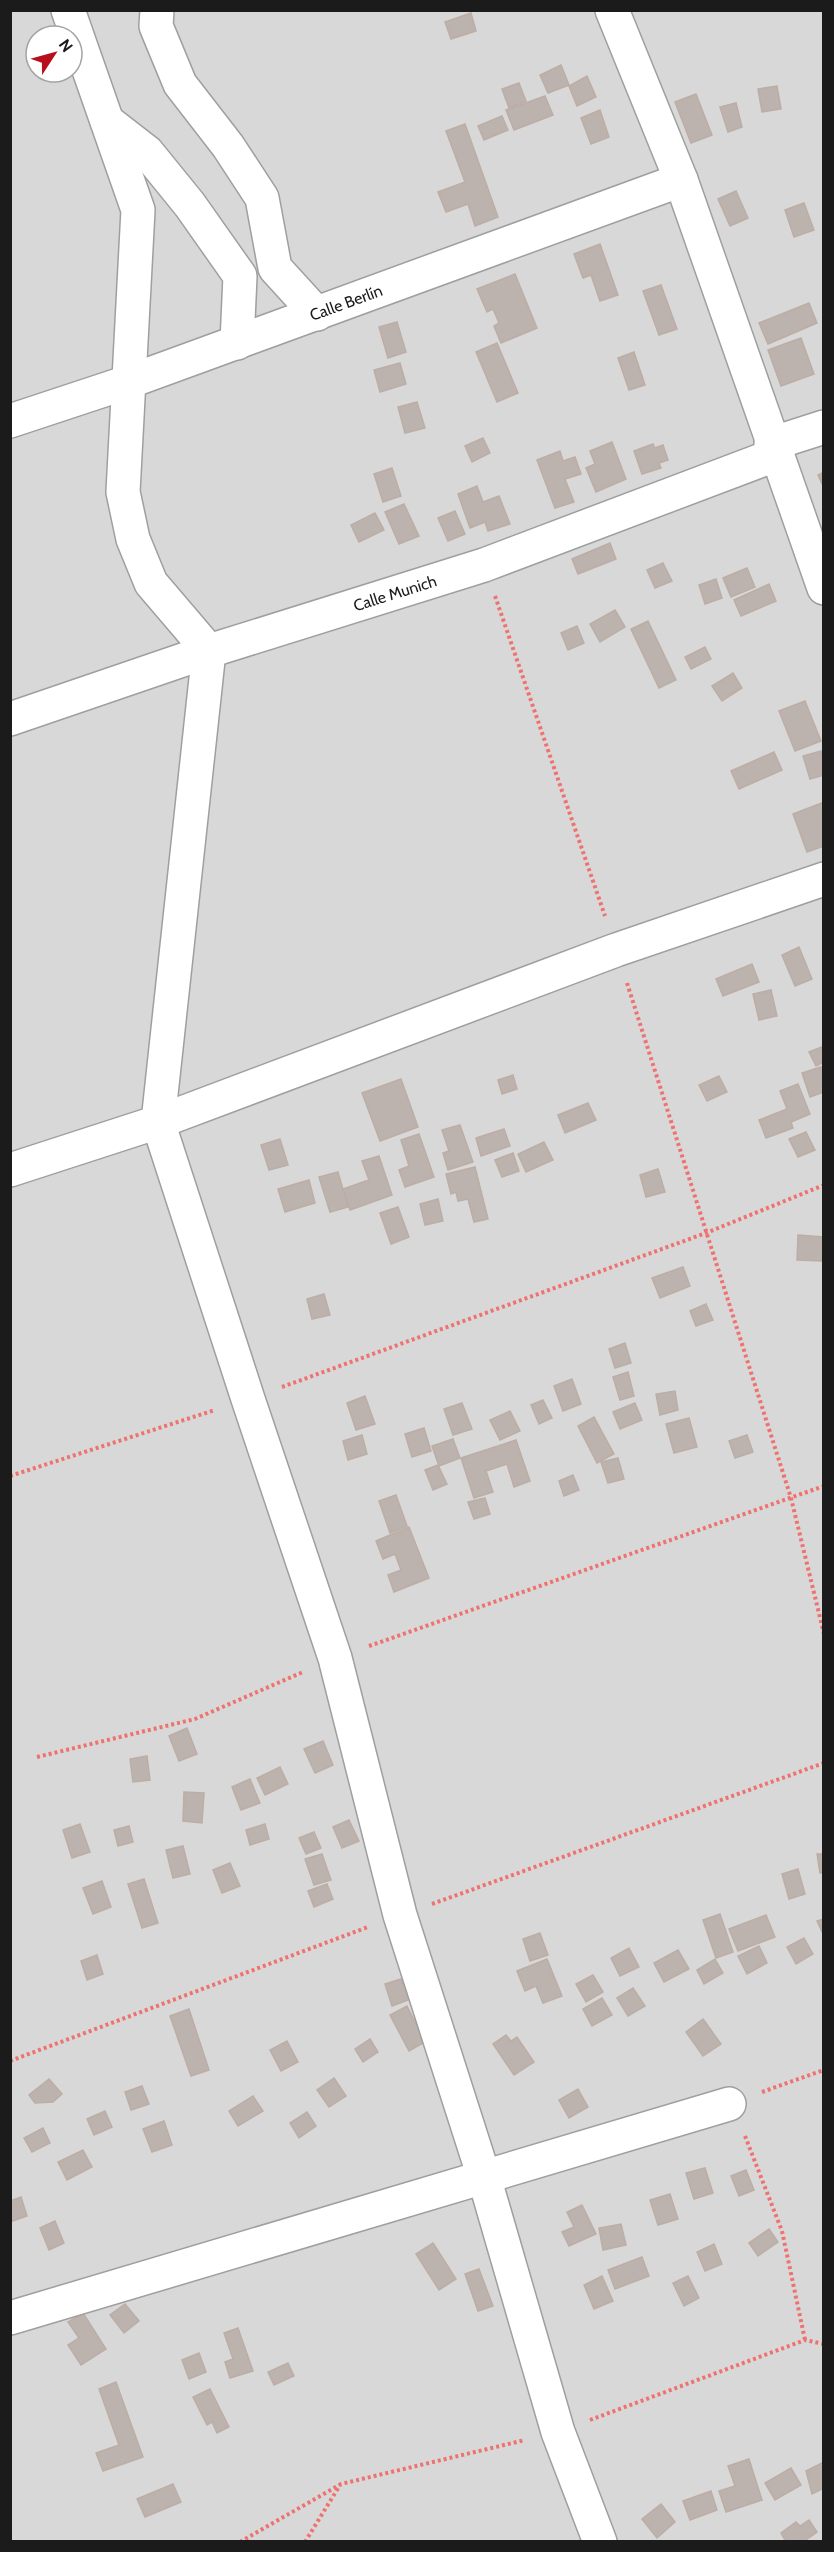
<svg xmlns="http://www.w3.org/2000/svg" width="834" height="2552" font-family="Cabin,sans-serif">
<rect width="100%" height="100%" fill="#ece7e1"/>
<path fill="#d9d8d8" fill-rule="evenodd" d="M11,11H823V2541H11ZM36,36H72V72H36Z"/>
<g fill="#bcb3ae" stroke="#bcada5" stroke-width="1.5">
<path d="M471,13L476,31L451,39L445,22Z"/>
<path d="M561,65L569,85L548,93L540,75Z"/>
<path d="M587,76L596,97L577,106L569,86Z"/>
<path d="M519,83L526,101L509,108L502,89Z"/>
<path d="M777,86L781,109L762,112L758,89Z"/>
<path d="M696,94L712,135L691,143L675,102Z"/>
<path d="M545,96L553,115L514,130L506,110Z"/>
<path d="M736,103L742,127L728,132L720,107Z"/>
<path d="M600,110L609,137L591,144L581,118Z"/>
<path d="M502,116L508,130L484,140L478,126Z"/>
<path d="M465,124L498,217L475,226L468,204L446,212L438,192L465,182L446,131Z"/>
<path d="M736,191L748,218L730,226L718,199Z"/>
<path d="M804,203L814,230L794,237L785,210Z"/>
<path d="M600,244L618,295L600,301L591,275L583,278L574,254Z"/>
<path d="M515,274L537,328L501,343L494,326L499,323L493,309L487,312L477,289Z"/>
<path d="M661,285L677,329L659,335L643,291Z"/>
<path d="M809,303L817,323L768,344L759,323Z"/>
<path d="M397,322L406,352L388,358L379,327Z"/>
<path d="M801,338L814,374L781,386L768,350Z"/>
<path d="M497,343L518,393L497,402L476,352Z"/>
<path d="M634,352L645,385L629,390L618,358Z"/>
<path d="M400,363L406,384L380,392L374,370Z"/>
<path d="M417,402L425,428L405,433L398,407Z"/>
<path d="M483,438L490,453L472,462L465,446Z"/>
<path d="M612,442L626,479L596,492L586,468L595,464L590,451Z"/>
<path d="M653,444L655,448L663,445L668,460L659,463L661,468L642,474L634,451Z"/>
<path d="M560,451L563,461L575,457L581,474L565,479L574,502L555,508L537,460Z"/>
<path d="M392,468L401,496L383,502L374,474Z"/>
<path d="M824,472V488L818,475Z"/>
<path d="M477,486L483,502L499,496L510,524L488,531L485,522L470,528L458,494Z"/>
<path d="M404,504L419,536L399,544L385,512Z"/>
<path d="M455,511L465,534L448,541L438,518Z"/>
<path d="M375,513L384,530L359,542L351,525Z"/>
<path d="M610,543L616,559L578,574L572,559Z"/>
<path d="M663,563L672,581L655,588L647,570Z"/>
<path d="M747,568L755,587L731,597L723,578Z"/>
<path d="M716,579L722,598L705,604L699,585Z"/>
<path d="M769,584L776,601L741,616L734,600Z"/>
<path d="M615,610L625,627L600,642L590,624Z"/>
<path d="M648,621L676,680L659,688L631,629Z"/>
<path d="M577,626L584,643L568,650L561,633Z"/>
<path d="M705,647L711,659L691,669L685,657Z"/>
<path d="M733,673L742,688L722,701L712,686Z"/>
<path d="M805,701L821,741L795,751L779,711Z"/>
<path d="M821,751L824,775L810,779L803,756Z"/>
<path d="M774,752L782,770L739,789L731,771Z"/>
<path d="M824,802V846L807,852L793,814Z"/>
<path d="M799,947L812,979L795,986L782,955Z"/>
<path d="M752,964L759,982L723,996L716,979Z"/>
<path d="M771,990L777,1016L759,1020L753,994Z"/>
<path d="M824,1046V1062L816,1066L809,1052Z"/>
<path d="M821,1067L824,1074V1092L810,1097L802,1073Z"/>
<path d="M513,1075L517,1089L502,1094L498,1080Z"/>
<path d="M719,1076L727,1092L707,1101L699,1085Z"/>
<path d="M401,1079L418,1127L380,1141L362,1093Z"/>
<path d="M798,1084L810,1114L791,1122L793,1128L766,1138L759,1120L787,1109L780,1091Z"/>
<path d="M588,1103L596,1120L565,1133L558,1115Z"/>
<path d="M460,1125L473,1162L448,1170L443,1153L449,1151L442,1130Z"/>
<path d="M504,1129L510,1146L481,1156L476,1138Z"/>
<path d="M806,1132L815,1150L798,1157L789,1139Z"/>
<path d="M419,1134L434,1177L405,1187L399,1170L409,1166L401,1140Z"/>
<path d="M280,1139L288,1165L269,1170L261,1145Z"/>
<path d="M544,1142L553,1160L526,1172L518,1154Z"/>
<path d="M513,1153L519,1171L502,1177L495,1160Z"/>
<path d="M379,1156L392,1195L350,1210L343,1189L369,1180L362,1161Z"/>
<path d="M475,1167L488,1219L474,1222L468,1199L458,1201L456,1192L451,1194L446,1174Z"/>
<path d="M658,1169L665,1192L646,1197L640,1175Z"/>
<path d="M338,1172L348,1207L330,1212L319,1177Z"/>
<path d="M309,1180L315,1203L285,1212L278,1189Z"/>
<path d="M438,1199L443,1221L425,1225L420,1204Z"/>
<path d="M398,1207L409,1237L391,1244L380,1213Z"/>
<path d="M798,1235L823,1237L822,1261L797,1260Z"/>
<path d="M683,1267L690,1286L660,1298L652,1278Z"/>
<path d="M324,1294L330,1315L312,1319L307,1299Z"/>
<path d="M706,1304L713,1320L696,1326L690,1311Z"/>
<path d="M625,1343L631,1363L615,1368L609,1349Z"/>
<path d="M628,1372L634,1396L620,1400L613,1377Z"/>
<path d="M572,1379L581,1404L563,1411L554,1386Z"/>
<path d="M675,1391L678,1410L660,1415L656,1394Z"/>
<path d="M365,1396L375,1424L356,1430L347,1403Z"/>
<path d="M543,1400L552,1418L539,1424L531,1405Z"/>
<path d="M462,1403L472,1429L453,1435L444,1409Z"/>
<path d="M635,1403L642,1420L620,1429L613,1412Z"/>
<path d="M510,1411L520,1431L500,1440L490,1420Z"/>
<path d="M594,1417L614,1454L597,1463L578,1426Z"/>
<path d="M689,1418L697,1447L674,1453L666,1424Z"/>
<path d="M424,1428L431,1451L412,1457L405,1434Z"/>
<path d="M362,1435L367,1454L348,1460L343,1441Z"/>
<path d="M747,1435L753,1452L735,1458L729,1441Z"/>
<path d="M453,1439L460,1458L439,1466L432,1446Z"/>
<path d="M516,1440L530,1481L514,1487L507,1464L486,1471L493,1492L474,1498L461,1458Z"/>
<path d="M618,1458L624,1479L608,1483L601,1462Z"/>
<path d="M438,1465L447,1484L433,1490L425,1470Z"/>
<path d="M573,1475L579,1490L564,1496L559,1481Z"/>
<path d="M396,1495L407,1526L390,1533L379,1501Z"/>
<path d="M485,1498L490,1514L474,1519L468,1502Z"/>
<path d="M409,1527L429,1578L394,1592L388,1575L401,1570L395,1554L383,1559L376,1541Z"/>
<path d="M187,1728L197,1754L179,1761L169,1736Z"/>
<path d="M323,1741L333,1765L315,1773L304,1749Z"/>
<path d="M147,1756L150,1780L133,1782L130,1759Z"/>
<path d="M280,1767L288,1784L265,1795L257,1778Z"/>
<path d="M250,1779L260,1803L241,1810L232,1787Z"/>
<path d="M184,1792L204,1793L202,1823L183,1821Z"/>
<path d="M349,1820L359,1841L342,1848L333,1827Z"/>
<path d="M80,1824L90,1852L72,1858L63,1830Z"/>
<path d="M265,1824L269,1839L250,1845L246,1830Z"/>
<path d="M129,1826L133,1842L118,1846L114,1830Z"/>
<path d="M314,1832L321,1848L306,1854L299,1838Z"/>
<path d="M183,1846L190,1874L173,1878L166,1850Z"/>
<path d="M322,1854L331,1880L314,1885L305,1859Z"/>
<path d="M817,1854H824V1873H820Z"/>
<path d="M230,1863L240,1886L222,1893L213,1870Z"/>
<path d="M798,1869L805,1894L789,1899L782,1874Z"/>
<path d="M144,1879L158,1923L142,1928L128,1884Z"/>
<path d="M102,1881L111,1907L93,1914L83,1888Z"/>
<path d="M327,1884L333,1899L314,1907L308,1891Z"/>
<path d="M720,1914L733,1952L716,1958L703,1920Z"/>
<path d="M766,1915L775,1937L738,1951L729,1929Z"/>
<path d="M824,1919V1936L817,1921Z"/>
<path d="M540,1933L548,1955L530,1961L523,1939Z"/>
<path d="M804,1938L813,1954L796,1964L787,1947Z"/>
<path d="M759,1946L767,1963L747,1974L738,1956Z"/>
<path d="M629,1948L639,1967L620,1976L611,1958Z"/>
<path d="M678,1950L689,1969L664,1982L654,1963Z"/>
<path d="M97,1955L103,1974L87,1980L81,1961Z"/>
<path d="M547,1959L562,1996L543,2003L536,1986L525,1991L517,1971Z"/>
<path d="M715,1959L723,1973L704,1984L697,1970Z"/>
<path d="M593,1975L603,1992L586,2002L576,1984Z"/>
<path d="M401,1979L408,2000L392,2006L385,1984Z"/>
<path d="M633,1988L645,2006L628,2016L617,1998Z"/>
<path d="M602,1998L612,2015L592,2026L583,2009Z"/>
<path d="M407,2006L425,2042L409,2051L390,2015Z"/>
<path d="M189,2009L209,2070L191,2076L170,2016Z"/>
<path d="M703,2019L721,2044L703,2056L686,2032Z"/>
<path d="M506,2035L511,2041L517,2037L534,2062L514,2075L493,2044Z"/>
<path d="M370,2039L378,2052L363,2062L355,2049Z"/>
<path d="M287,2041L298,2062L281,2071L270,2050Z"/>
<path d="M334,2078L346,2096L329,2107L317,2090Z"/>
<path d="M49,2079L62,2094L53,2102L35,2103L29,2095Z"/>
<path d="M142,2086L149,2104L131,2110L125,2092Z"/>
<path d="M578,2089L588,2107L569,2118L559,2100Z"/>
<path d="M253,2096L263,2111L238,2126L229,2111Z"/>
<path d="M105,2111L112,2127L94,2135L87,2119Z"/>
<path d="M307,2112L316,2126L299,2138L290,2123Z"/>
<path d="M164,2121L172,2145L152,2152L143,2129Z"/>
<path d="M43,2128L50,2143L32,2152L24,2138Z"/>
<path d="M83,2150L92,2167L67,2180L58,2162Z"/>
<path d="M705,2168L713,2193L694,2199L686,2173Z"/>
<path d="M746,2170L754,2190L739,2196L731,2176Z"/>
<path d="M670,2194L678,2219L658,2225L650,2200Z"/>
<path d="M21,2197L27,2216L10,2222V2201Z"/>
<path d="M582,2205L596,2234L569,2246L562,2232L574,2227L567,2212Z"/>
<path d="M55,2221L64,2243L49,2250L40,2228Z"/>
<path d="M621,2224L626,2245L603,2250L599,2228Z"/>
<path d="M769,2229L778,2242L758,2256L749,2243Z"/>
<path d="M433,2243L456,2279L439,2290L416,2254Z"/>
<path d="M714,2244L722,2264L705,2271L697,2252Z"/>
<path d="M642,2257L649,2276L615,2289L608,2270Z"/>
<path d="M479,2269L493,2306L478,2311L465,2274Z"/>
<path d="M602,2276L613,2301L594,2309L584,2285Z"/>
<path d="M688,2276L699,2298L684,2306L673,2283Z"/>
<path d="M125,2304L139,2321L124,2333L110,2315Z"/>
<path d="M83,2313L106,2349L81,2365L68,2345L79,2338L68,2322Z"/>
<path d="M238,2328L253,2371L230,2378L225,2362L233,2359L224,2333Z"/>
<path d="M199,2353L206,2372L189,2379L182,2360Z"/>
<path d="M288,2363L294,2376L274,2385L268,2372Z"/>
<path d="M116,2382L143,2457L103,2471L96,2453L119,2445L99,2389Z"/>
<path d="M210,2389L229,2427L217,2433L212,2422L207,2425L193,2397Z"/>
<path d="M749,2459L762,2500L726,2512L719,2491L735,2486L728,2466Z"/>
<path d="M824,2462V2488L812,2494L806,2471Z"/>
<path d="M791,2468L801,2485L775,2500L765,2483Z"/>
<path d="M173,2484L181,2502L145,2517L137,2499Z"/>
<path d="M711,2491L717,2510L690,2520L683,2501Z"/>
<path d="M661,2504L675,2522L657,2538L642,2519Z"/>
<path d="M809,2520L817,2532L803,2542H786L781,2533L796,2522L800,2526Z"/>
</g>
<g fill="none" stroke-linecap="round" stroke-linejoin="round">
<g stroke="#9f9f9f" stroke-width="36">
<g id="minor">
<path d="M68,10L138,210L123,492L133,539L151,583L209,651L158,1122L248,1399L335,1658L400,1915L484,2177L558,2432L600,2542"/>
<path d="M157,10L156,26L180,84L228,146L262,198L275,268L317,314"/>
<path d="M612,10L681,180L824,588"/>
<path d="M107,121L147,152L190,205L240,276L237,343"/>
<path id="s1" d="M128,382L681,180"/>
<path d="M771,444L824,427"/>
<path id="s2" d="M10,719L209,651L484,565L775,455"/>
<path d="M10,1170L158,1122L616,950L824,879"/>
<path d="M10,2318L729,2104"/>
</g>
</g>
<g stroke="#9f9f9f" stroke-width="36">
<path id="tertiary" d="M10,421L128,382"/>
</g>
<g stroke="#ee726f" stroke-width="4" stroke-dasharray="3 3" stroke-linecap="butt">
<path d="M495,596L605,916"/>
<path d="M627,983L791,1498L824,1634"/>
<path d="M282,1387L706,1233L824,1185"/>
<path d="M10,1476L215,1410"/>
<path d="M369,1646L824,1486"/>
<path d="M37,1757L195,1719L303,1672"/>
<path d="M432,1904L824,1763"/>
<path d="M10,2061L368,1927"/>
<path d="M762,2092L824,2070"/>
<path d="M745,2136L782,2231L805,2340"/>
<path d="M590,2420L805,2340L824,2344"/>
<path d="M240,2542L341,2484L525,2440"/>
<path d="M305,2542L340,2485"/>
</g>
<use href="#minor" stroke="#fff" stroke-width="33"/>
<use href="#tertiary" stroke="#fff" stroke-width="33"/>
</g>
<g text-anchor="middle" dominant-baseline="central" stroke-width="6" stroke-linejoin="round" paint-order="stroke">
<g font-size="16" fill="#1b1b1b" stroke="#fff">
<text stroke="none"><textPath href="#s1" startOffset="232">Calle Berlín</textPath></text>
<text stroke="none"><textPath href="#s2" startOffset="405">Calle Munich</textPath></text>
</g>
</g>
<rect width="834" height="2552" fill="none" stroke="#1b1b1b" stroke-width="24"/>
<g transform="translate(54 54) rotate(54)"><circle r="28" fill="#ffffff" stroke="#a4a4a4" stroke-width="1.5"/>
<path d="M0-4.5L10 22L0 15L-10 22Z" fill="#b70f1c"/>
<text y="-9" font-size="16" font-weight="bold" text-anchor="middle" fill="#1b1b1b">N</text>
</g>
</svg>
